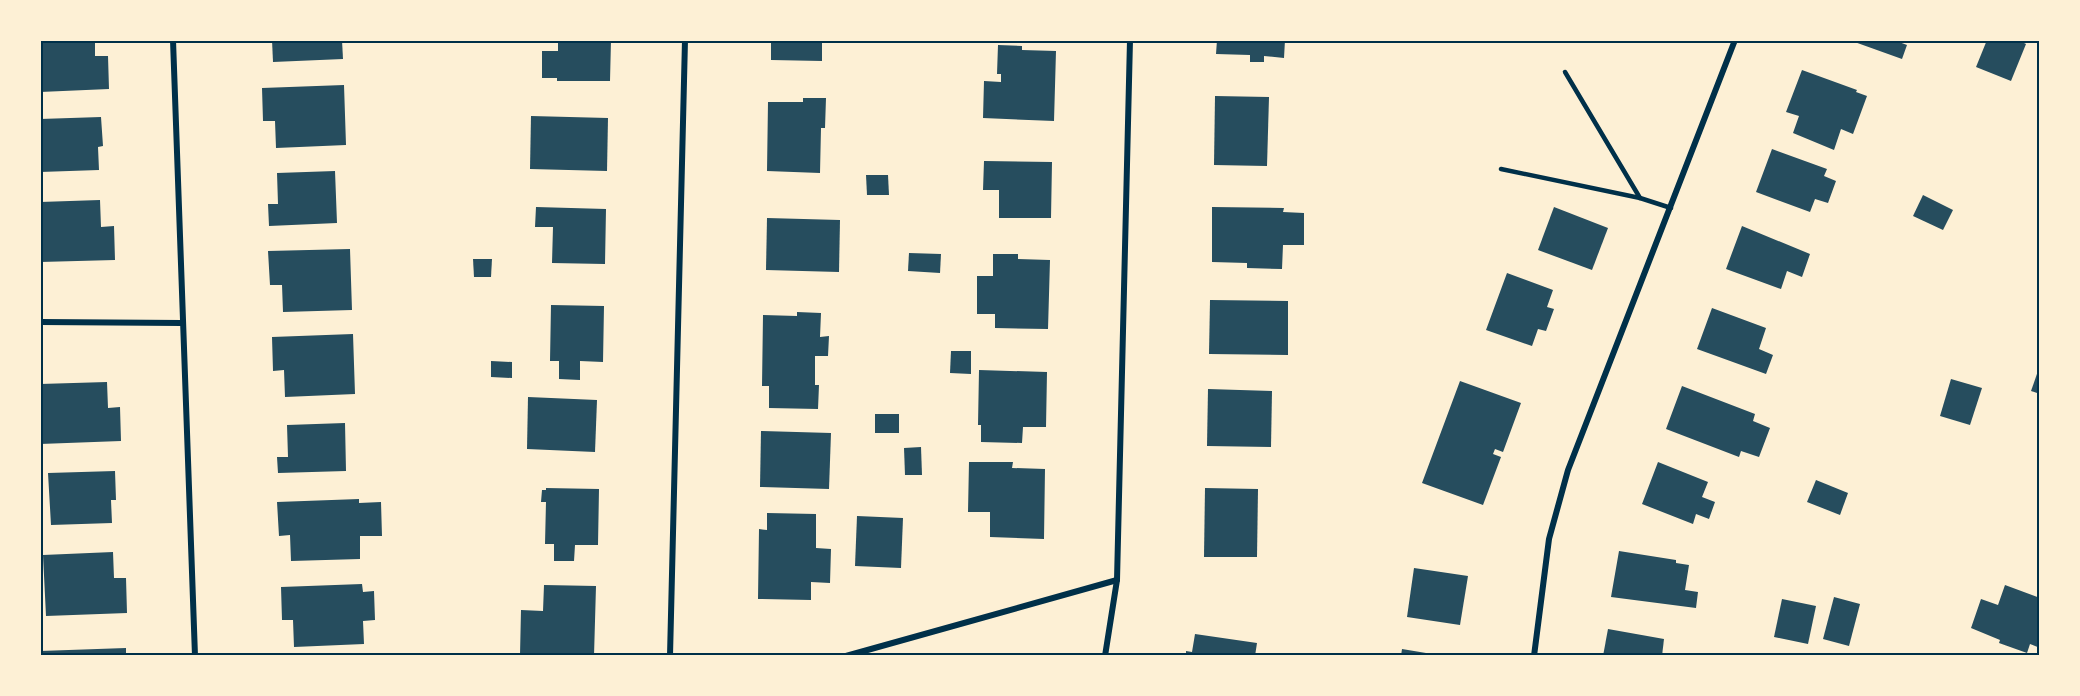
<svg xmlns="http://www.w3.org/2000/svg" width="2080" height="696" font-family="Inter,sans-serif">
<rect width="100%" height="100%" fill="#fdf0d5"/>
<g fill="#264d5e">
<path d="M40,40H95V56H108L109,89L40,92Z"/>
<path d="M272,40H342L343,59L273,62Z"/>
<path d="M558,40H611L610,81H557V78H542V51H558Z"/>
<path d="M771,40H822V61L771,60Z"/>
<path d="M1217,40H1285L1284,58L1264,56V62H1250V55L1216,54Z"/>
<path d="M1849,40H1900L1899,42L1907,45L1902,59Z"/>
<path d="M1987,40H2018L2026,44L2011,81L1976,67Z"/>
<path d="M998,45L1022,46V50L1056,51L1054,121L983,118L984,81L1001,82V74H997Z"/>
<path d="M1802,70L1857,90L1856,92L1867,96L1853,134L1841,129L1834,150L1793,133L1799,116L1786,112Z"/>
<path d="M344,85L346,145L276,148L275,121H263L262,88Z"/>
<path d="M1215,96L1269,97L1267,166L1214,165Z"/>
<path d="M803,98H826L825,128H821L820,173L767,171L768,102H803Z"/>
<path d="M531,116L608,118L607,171L530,169Z"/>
<path d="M101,117L103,146L98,147L99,170L40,172V119Z"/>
<path d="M1772,149L1827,169L1824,176L1836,181L1828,203L1815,199L1810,212L1756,192Z"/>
<path d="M984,161L1052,162L1051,218H999V190H983Z"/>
<path d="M335,171L337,223L269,226L268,204H278L277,173Z"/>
<path d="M866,175H888L889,195H867Z"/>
<path d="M1923,195L1953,210L1943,230L1913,216Z"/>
<path d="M100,200L101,227L114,226L115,260L40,262V202Z"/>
<path d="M536,207L606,209L605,264L552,263L553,227H535Z"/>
<path d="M1212,207L1284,208L1283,212L1304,213V245H1283L1282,269L1247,268V263L1212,262Z"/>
<path d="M1554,207L1608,228L1592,270L1538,250Z"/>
<path d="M767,218L840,220L839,272L766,270Z"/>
<path d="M1742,226L1810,254L1802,277L1787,271L1781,289L1726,269Z"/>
<path d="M350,249L352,310L283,312L282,285H270L268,251Z"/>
<path d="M909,253L941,254L940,273L908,271Z"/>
<path d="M993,254H1018V259L1050,260L1048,329L995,328V314H977V276H993Z"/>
<path d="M473,259H492L491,277H474Z"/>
<path d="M1507,273L1553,290L1547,307L1554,309L1546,331L1538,329L1532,346L1486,330Z"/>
<path d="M1210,300L1288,301V355L1209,354Z"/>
<path d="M551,305L604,306L603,362L580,361V380L559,379V361H550Z"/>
<path d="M1712,308L1766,328L1759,349L1773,355L1766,374L1697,349Z"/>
<path d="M797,312L821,313L820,337L829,336L828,356H815V385H819L818,409L769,408V386H762L763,315L797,316Z"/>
<path d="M353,334L355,394L285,397L284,370L273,371L272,337Z"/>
<path d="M951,351H971V374L950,373Z"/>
<path d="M491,361L512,362V378L491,377Z"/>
<path d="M2039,368H2040V394L2031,391Z"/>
<path d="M979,370L1047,372L1046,427H1023L1022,443L981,442V425H978Z"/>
<path d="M1951,379L1982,388L1970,425L1940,416Z"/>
<path d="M1460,381L1521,403L1503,452L1495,449L1493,454L1501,457L1483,505L1422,483Z"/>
<path d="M107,382L108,408L120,407L121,441L40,444V384Z"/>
<path d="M1682,386L1755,414L1753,421L1770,428L1759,457L1741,451L1739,457L1666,429Z"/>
<path d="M1208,389L1272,391L1271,447L1207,446Z"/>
<path d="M528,397L597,400L595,452L527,449Z"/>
<rect x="875" y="414" width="24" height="19"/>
<path d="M345,423L346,471L278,473L277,457H288L287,425Z"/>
<path d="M761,431L831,433L829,489L760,487Z"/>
<path d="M921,447L922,475H905L904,448Z"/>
<path d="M969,462H1013L1012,468L1045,469L1044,539L990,537V512H968Z"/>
<path d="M1658,462L1708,482L1702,497L1715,502L1709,519L1696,514L1693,524L1642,504Z"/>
<path d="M115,471L116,500H111L112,523L51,525L48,473Z"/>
<path d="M1816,480L1848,493L1840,515L1807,502Z"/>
<path d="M546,488L599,489L598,545H575L574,561H554V544H545L546,502H541L542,490H546Z"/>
<path d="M1205,488L1258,489L1257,557H1204Z"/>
<path d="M359,499V503L381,502L382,536H360V559L291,561L290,535L279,536L277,502Z"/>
<path d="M767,513L816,514V548L831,549L830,583L811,582V600L758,599L759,529L767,530Z"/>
<path d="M857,516L903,518L901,568L855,566Z"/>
<path d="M1619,551L1676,560V563L1689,565L1685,590L1698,592L1696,608L1611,597Z"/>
<path d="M113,552L114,578H126L127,613L46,616L43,555Z"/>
<path d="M1414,568L1468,576L1460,625L1407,617Z"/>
<path d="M362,584L363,592L374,591L375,620L363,621L364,644L294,647L293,620H282L281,587Z"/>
<path d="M544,585L596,586L594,656L520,655L521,610L543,611Z"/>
<path d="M2005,585L2040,598V648L2030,644L2027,653L1999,643L2000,640L1971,628L1981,599L1998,605Z"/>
<path d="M1834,597L1860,604L1849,646L1823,639Z"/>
<path d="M1782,599L1816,606L1808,644L1774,637Z"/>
<path d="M1608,629L1664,639L1662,656H1603Z"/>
<path d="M1195,634L1257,643L1255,656H1186V651L1192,652Z"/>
<path d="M126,648V656H40V651Z"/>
<path d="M1402,649L1432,654V656H1401Z"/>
</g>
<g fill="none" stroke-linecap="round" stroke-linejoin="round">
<g stroke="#003049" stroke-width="4.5">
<path d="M1565,72L1640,198"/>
<path d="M1501,169L1640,198L1671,208"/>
</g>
<g stroke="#003049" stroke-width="6">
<path d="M173,40L195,656"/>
<path d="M40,322L182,323"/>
<path d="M670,656L685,40"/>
<path d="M846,656L1117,580"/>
<path d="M1105,656L1117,580L1130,40"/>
<path d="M1534,656L1549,539L1568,470L1735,40"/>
</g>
</g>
<rect width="2080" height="696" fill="none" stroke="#fdf0d5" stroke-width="84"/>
<rect x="42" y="42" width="1996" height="612" fill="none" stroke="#003049" stroke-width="2"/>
</svg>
